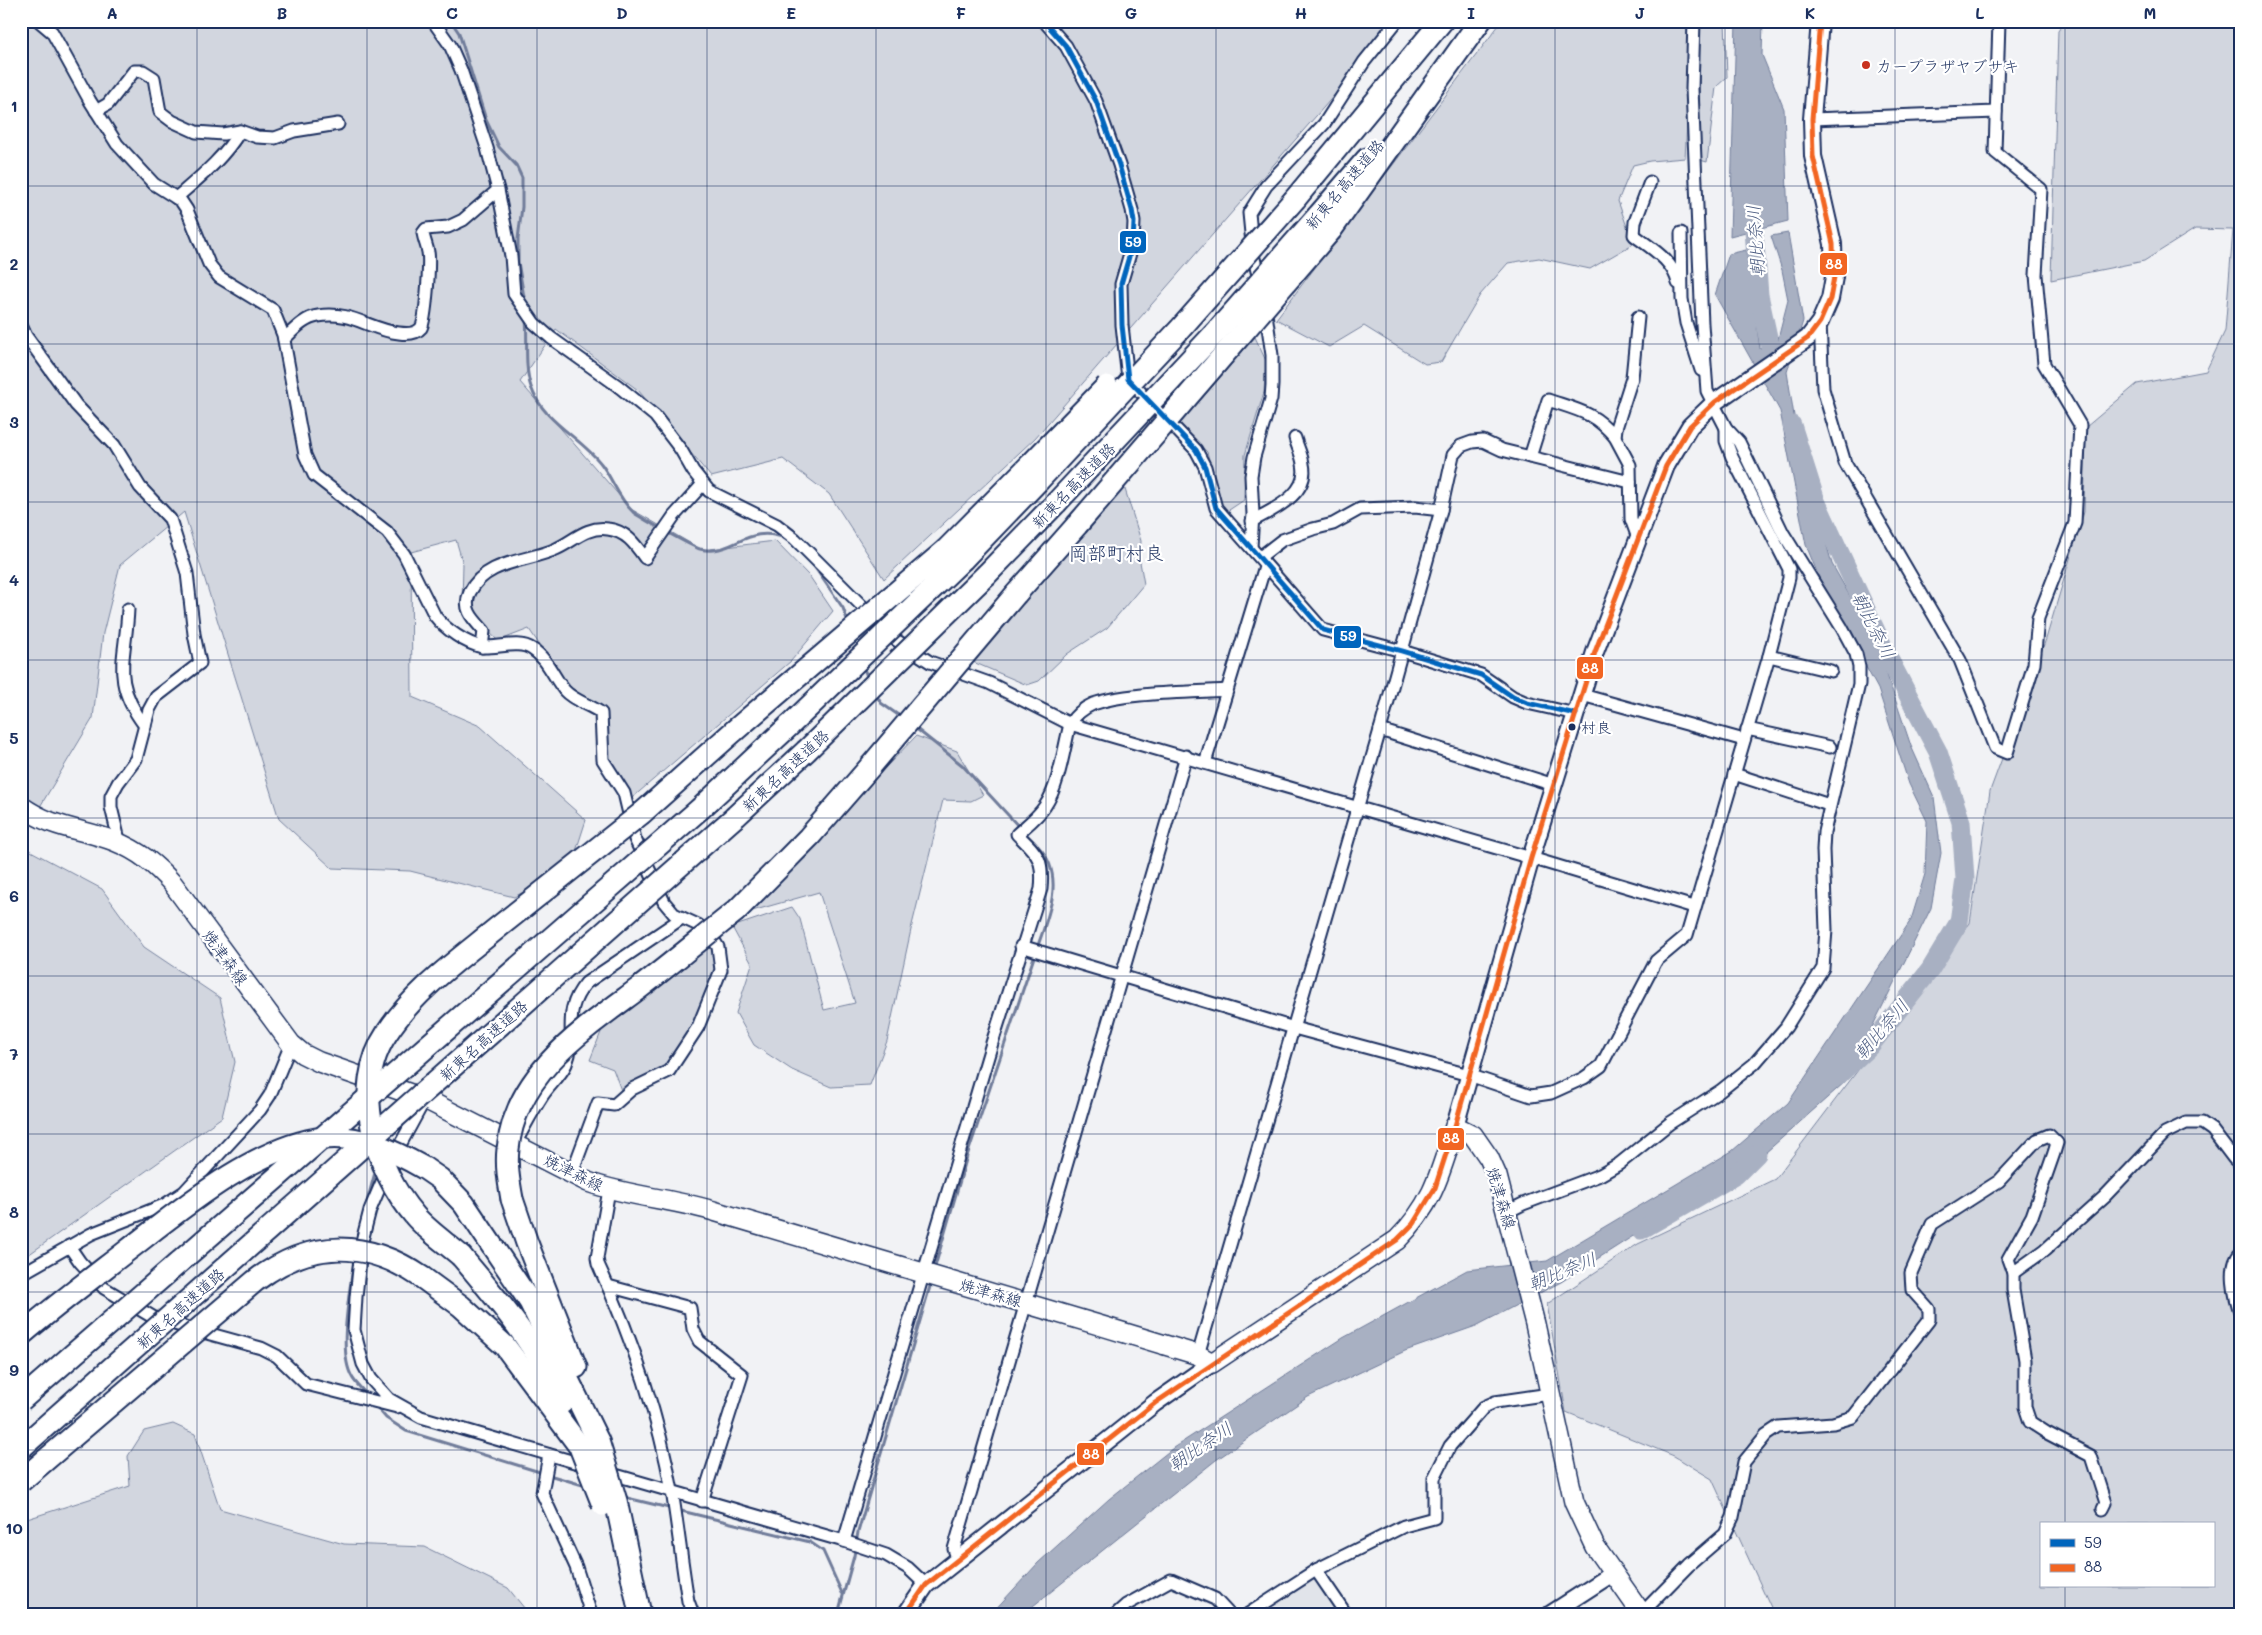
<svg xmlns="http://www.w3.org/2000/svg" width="2262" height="1635" font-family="Mali,'Klee One',sans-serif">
<rect width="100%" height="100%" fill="#f1f2f5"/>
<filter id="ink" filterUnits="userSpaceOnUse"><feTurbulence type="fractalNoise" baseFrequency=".02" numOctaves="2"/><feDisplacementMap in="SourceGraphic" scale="10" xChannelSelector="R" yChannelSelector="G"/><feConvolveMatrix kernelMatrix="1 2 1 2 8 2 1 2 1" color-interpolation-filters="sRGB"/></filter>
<g filter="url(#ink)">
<path fill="#e1e4ea" d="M1313,1578L1317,1579L1340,1614H1258Z"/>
<g fill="#d2d6df" stroke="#76829e" fill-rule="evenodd">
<path d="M21,21H1392L1337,92L1035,438L884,579L829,494L783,459L711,477L638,390L556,329L520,382L631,509L702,550L775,541L810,577L833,611L791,661L632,798L608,760L606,713L565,683L529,629L498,641L462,603L463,564L456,540L411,552L412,697L480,726L586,820L576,851L553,876L514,897L410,871L332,868L279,819L184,512L120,565L103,633L93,718L35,815L21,807Z"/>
<path d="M1502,21H1687L1690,70L1685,158L1650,161L1633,165L1618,201L1633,244L1590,269L1539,258L1508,263L1480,295L1441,362L1425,364L1364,326L1329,347L1276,319Z"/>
<path d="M1699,21H1725L1727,77L1716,87L1707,162L1700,160Z"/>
<path d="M2064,21H2241V1614H1774L1712,1479L1674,1456L1566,1412L1547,1304L1638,1244L1775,1179L1970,923L1990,791L2046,639L2084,512L2086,427L2137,384L2206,371L2225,331L2233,230L2195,229L2144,261L2051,280L2058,30ZM2041,1524H2213V1586H2041Z"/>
<path d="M1255,337L1266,361L1264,392L1245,455L1244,500L1226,512L1220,501L1207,452L1180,424Z"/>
<path d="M1124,486L1141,541L1140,562L1144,584L1107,628L1067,654L1039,681L1027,685L973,662Z"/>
<path d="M916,736L957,751L983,795L971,801L943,800L912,925L887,1041L870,1085L831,1087L792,1070L754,1045L736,1013L752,964L732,927L792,907L800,919L824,1010L855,1003L819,892L745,913Z"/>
<path d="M27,849L102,889L144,947L220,998L235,1062L222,1117L21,1260V853Z"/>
<path d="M711,939L716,973L694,1030L662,1075L622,1093L613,1069L590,1060L605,1022Z"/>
<path d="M173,1424L195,1434L220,1509L344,1544L425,1547L508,1588L529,1614H21V1521L130,1486L128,1456L144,1431Z"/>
</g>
<g fill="#a8b0c2" stroke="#707c9a">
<path d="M1736,21H1763L1762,55L1784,109L1788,221L1730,236Z"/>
<path d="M1788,233L1803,321L1787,372L1799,447L1832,564L1877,645L1911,746L1934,797L1941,853L1931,908L1845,1082L1755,1162L1663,1217L1561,1282L1476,1326L1405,1351L1308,1397L1216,1460L1023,1614H991L1038,1563L1109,1499L1173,1448L1343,1338L1467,1270L1547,1261L1732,1151L1788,1103L1911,920L1925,874L1927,821L1909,784L1878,689L1825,592L1806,545L1780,411L1715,295L1729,254L1746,250L1760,349L1777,343L1788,300L1782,270L1771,236Z"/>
</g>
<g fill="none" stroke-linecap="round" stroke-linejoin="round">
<g stroke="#707c9a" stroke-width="3">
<path d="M451,21L459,33L486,120L499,147L516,165L522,178V207L518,239V262L525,303"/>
<path d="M526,319C528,341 524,366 531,387C543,422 581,437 602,465C613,480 619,499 633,512C639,517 693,547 700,549C732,557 747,522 787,539"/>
<path d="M811,562L843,608L848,622"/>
<path d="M863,666L868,679"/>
<path d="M875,693L881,703L901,717"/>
<path d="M914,727L962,765L1020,828"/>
<path d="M1024,832C1031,839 1040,847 1045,855C1063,884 1047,919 1037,948"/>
<path d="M356,1242L376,1169"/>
<path d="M354,1258C351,1288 337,1352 352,1377C355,1383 362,1389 367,1395"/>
<path d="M934,1270L967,1156L1035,954"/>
<path d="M375,1405L386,1418L406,1431L543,1473"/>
<path d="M549,1475L586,1486"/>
<path d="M623,1497L810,1542L823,1551L842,1593"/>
<path d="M838,1614L854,1556L858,1532L931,1283"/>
</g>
<g stroke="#a8b0c2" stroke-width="19">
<path d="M1752,205L1759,295L1775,370"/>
<path d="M1792,425L1816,501L1888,657L1938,752L1961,822L1965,879L1959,922L1930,970L1870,1046L1838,1076"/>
<path d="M1641,1230L1736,1175L1757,1154"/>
</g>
<g stroke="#1b2f5e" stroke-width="15">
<g id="minor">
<path d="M39,21L52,32L90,101L117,144L154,184L181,201L187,210L209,264L219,277L273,310L283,335L305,455L314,475L387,532L404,554L435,616C445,629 466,644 483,647C497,648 520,640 532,649C547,658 554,678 565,691C574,701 591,705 601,713L603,760L624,793L635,839L664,902L674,914L698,925L712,937L718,947L721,970L698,1027L669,1071L632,1089L614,1105L598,1103L572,1173"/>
<path d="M433,21L450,45L461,70L487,148L498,190L511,256L514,294L534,323L551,338L618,386L655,416L681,450L693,471L709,491L777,525L795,539L896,640L930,662L989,683L1070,724L1531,858L1694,907"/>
<path d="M1044,21L1066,46L1096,101L1119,165L1132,210L1134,222L1133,243L1121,284L1122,325L1128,379L1196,450L1205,467L1216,508L1323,630L1402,651L1481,675L1513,697L1527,703L1576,714"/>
<path d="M96,111L108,104L134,71H143L154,78L160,112L172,121L196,132L223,134L240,131L257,137L275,138L294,131L338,124"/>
<path d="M1812,119L1996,112"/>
<path d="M1650,182L1635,222L1634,235C1652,249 1673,260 1678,283"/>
<path d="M176,198C200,177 223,159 240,131"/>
<path d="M1681,233L1682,299L1686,323L1701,370"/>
<path d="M1260,284L1253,254L1249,213L1266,186L1324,124L1364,62L1397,21"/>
<path d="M1820,322L1823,389L1845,463L1960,660L1995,748L2007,753L2034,664L2038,618L2075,523L2080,425L2044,364L2036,275L2041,189L1995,152L1999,21"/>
<path d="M21,325L26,336L76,405L114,445L140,487L170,519L187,573L194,634L200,663L156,697L149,710L136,759L118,783L111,796V807L120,844"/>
<path d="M284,339C294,330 304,318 318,316C351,310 370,330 399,333C406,334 416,334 421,328C426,320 430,262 428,252C427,246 424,240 423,233L426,229L448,227L463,220L498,190"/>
<path d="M1530,457L1548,400C1578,410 1594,412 1615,437"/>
<path d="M1252,521C1274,509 1310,494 1303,464C1302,455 1297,446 1295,438"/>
<path d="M1638,538L1631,519L1630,465L1615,437L1616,428L1632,378L1638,317"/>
<path d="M1251,547L1253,514L1251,476L1254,457L1271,399L1272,385V355L1265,307"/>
<path d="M1260,557L1282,540L1313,529L1333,524L1360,509L1415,507L1441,510"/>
<path d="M128,609C126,660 110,680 145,726"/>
<path d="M482,647L484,631C473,619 462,609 470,592C486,560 527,562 556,549C574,541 586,526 608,529C626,531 635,544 645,558L674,516L703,484"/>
<path d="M1769,656L1831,671"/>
<path d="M1582,695L1744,740"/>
<path d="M1747,729L1830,747"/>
<path d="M1380,730L1554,785"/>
<path d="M1205,763L1265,566"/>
<path d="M1734,774L1829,805"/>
<path d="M1021,946L1294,1028L1469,1075L1531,1096L1551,1093L1584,1078L1601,1066L1656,961L1687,935L1769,656L1789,578V569L1732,457L1726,441V428"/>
<path d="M516,1142C524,1127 532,1112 541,1098C548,1086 561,1076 566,1064C579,1032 560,1014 586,983L682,918"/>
<path d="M394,1156L425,1099"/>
<path d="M387,1170L370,1210L362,1241L356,1297L354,1330L363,1364L371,1379L389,1399L421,1417L588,1466"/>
<path d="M609,1190L597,1258L598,1264C631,1336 658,1413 672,1491C678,1528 682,1564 688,1601L693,1614"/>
<path d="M1507,1212L1523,1204L1600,1175L1619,1164L1670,1123L1720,1091L1754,1064L1786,1027L1823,968L1826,930L1823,850L1824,832L1859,684V667L1856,654L1842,628L1783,533L1739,442L1726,428L1707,391L1702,324L1692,89L1694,21"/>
<path d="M69,1246L80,1262L104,1288L156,1319L261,1348L277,1356L306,1384L397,1407"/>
<path d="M2241,1253C2227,1265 2235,1299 2241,1314"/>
<path d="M2013,1273L2045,1250L2105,1196L2165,1133L2186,1123H2202L2212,1130L2234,1159L2241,1164"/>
<path d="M21,1274L91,1234L164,1205L184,1192L260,1110L270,1095L291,1044"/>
<path d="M608,1286L690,1308L693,1329L699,1341L742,1375L702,1501"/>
<path d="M1198,1355L1380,730L1441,510L1453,455L1461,446L1472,442L1483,441L1502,450L1630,482"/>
<path d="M549,1455L542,1493L576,1567L591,1614"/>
<path d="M605,1472L844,1541L886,1555L908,1568L926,1585"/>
<path d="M844,1541L992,1043L1041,889C1044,858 1037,854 1017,834C1027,825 1038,817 1045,806C1059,786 1064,748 1070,724C1075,715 1084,708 1093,704C1128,692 1188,693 1227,690"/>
<path d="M958,1560L954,1549L1186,756"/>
<path d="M1316,1570L1346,1614"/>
<path d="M1642,1613L1689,1565L1725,1534L1733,1517L1744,1462L1766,1435L1778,1427L1833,1423L1853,1417L1929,1320V1309L1912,1290L1911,1273L1932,1224L1999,1181L2037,1140L2049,1135L2057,1143L2054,1153L2032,1216L2008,1259L2013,1273V1290L2025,1360V1407L2030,1422L2047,1433L2091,1456L2106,1503L2103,1509"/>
<path d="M1116,1614L1126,1605L1171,1580L1215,1599L1229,1614"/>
<path d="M1248,1614L1316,1570L1404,1526L1434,1518V1478L1450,1446L1484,1407L1495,1402L1550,1394"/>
</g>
</g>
<g stroke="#1b2f5e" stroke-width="19">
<path id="tertiary" d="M1550,1614L1612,1574"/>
</g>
<g stroke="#1b2f5e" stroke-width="20">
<g id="secondary">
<path d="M1455,1126L1531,858L1595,652L1666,466L1690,426L1715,402L1808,338L1820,322L1830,299L1834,277L1833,244L1813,156L1812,119L1820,21"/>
<path d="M906,1614L926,1585L1155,1403L1212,1363"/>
</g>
</g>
<g stroke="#1b2f5e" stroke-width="22">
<path id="primary" d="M21,806C53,829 80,828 114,841C139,851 156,865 173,884L291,1044L303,1054L319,1062L425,1099L588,1182C630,1197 675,1199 717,1212C877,1260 1038,1306 1198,1355L1212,1363L1397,1240C1433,1204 1440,1174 1455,1126L1473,1135L1489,1158L1497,1176L1535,1324L1574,1502L1595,1547L1642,1614"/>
</g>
<g stroke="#1b2f5e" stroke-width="25">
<g id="motorway">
<path d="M1295,199L1442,21"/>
<path d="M1318,216L1367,159"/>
<path d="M1331,230L1480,21"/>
<path d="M946,550L1031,464"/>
<path d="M963,559L1038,481"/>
<path d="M987,574L1056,503"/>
<path d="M1016,594L1077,525"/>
<path d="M701,808L790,725"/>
<path d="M642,813L734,731"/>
<path d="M736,816L806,751"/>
<path d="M736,911L809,837L870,767"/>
<path d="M424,1168L440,1179L464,1204L530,1302L598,1441"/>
<path d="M512,1199L527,1243L576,1367"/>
<path d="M461,1256C499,1301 539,1348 562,1403"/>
<path d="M423,1278L461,1306L505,1346L580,1447"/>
<path d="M616,1501L640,1614"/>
</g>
</g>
<use href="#minor" stroke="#fff" stroke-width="11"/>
<use href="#tertiary" stroke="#fff" stroke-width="15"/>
<use href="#secondary" stroke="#fff" stroke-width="16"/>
<use href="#primary" stroke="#fff" stroke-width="19"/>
<use href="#motorway" stroke="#fff" stroke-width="21"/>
<g stroke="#1b2f5e" stroke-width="25" stroke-linecap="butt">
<g id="motorway-bridge">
<path d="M1031,464L1107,386"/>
<path d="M1038,481L1181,328L1295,199"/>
<path d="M1056,503L1217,331L1318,216"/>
<path d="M1077,525L1331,230"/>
<path d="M790,725L963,559"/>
<path d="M734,731L946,550"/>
<path d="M806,751L987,574"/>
<path d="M870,767L1016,594"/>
<path d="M512,1199C509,1182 506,1166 508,1149C515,1074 583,1030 638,989C671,964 703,937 736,911"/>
<path d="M461,1256C446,1243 428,1231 415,1216C375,1170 350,1088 387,1033C414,991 458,960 496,929C545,890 593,852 642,813"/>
<path d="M21,1335C56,1305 92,1278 128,1250C181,1209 256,1146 324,1138C359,1134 394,1151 424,1168"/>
<path d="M21,1400L701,808"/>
<path d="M598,1441L616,1501"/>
<path d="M580,1447L603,1505"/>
<path d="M21,1448L736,816"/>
<path d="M21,1481L255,1281C310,1239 366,1239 423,1278"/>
</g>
</g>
<use href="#motorway-bridge" stroke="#fff" stroke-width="21"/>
<g stroke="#fff" stroke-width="9">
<path id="bus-1" d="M1044,21L1066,46L1096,101L1119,165L1132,210L1134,222L1133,243L1121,284L1122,325L1128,379L1196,450L1205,467L1216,508L1323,630L1402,651L1481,675L1513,697L1527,703L1576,714"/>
</g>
<g stroke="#fff" stroke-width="9">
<path id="bus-2" d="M906,1614L926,1585L1155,1403L1397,1240L1413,1224L1435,1188L1455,1126L1531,858L1595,652L1666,466L1690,426L1715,402L1808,338L1820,322L1830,299L1834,277L1833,244L1813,156L1812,119L1820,21"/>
</g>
<use href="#bus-1" stroke="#0065bd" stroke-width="5"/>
<use href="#bus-2" stroke="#f26522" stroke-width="5"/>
</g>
</g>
<path fill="none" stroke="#1b2f5e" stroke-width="1" stroke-opacity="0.55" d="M197,21V1614M367,21V1614M537,21V1614M707,21V1614M876,21V1614M1046,21V1614M1216,21V1614M1386,21V1614M1555,21V1614M1725,21V1614M1895,21V1614M2065,21V1524M21,186H2241M21,344H2241M21,502H2241M21,660H2241M21,818H2241M21,976H2241M21,1134H2241M21,1292H2241M21,1450H2241M2065,1586V1614"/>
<circle fill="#c8321e" stroke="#fff" stroke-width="2" cx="1866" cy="65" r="5"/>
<circle fill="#1b2f5e" stroke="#fff" stroke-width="2" cx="1572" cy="727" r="4.5"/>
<g text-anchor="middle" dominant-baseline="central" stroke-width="4.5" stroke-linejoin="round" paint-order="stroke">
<g font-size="15" fill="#1b2f5e" stroke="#fff" text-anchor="start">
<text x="1581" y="727">村良</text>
</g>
<g font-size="16" fill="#1b2f5e" stroke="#fff" text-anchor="start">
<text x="1876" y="65">カープラザヤブサキ</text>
</g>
<g font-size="16" fill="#1b2f5e" stroke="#fff">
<text transform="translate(1344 184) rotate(-50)">新東名高速道路</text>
<text transform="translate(1073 485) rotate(-46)">新東名高速道路</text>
<text transform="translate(785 770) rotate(-43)">新東名高速道路</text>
<text transform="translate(226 957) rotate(54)">焼津森線</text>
<text transform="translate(483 1040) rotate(-42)">新東名高速道路</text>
<text transform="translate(574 1172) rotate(26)">焼津森線</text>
<text transform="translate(1502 1198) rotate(73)">焼津森線</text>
<text transform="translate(991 1292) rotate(16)">焼津森線</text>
<text transform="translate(180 1308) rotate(-42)">新東名高速道路</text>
</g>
<g font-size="18" font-style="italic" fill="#4c5c81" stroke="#fff">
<text transform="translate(1755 241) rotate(-94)">朝比奈川</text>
<text transform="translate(1874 625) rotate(63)">朝比奈川</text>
<text transform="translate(1881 1029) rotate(-49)">朝比奈川</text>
<text transform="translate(1562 1271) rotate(-22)">朝比奈川</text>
<text transform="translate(1200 1446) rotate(-34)">朝比奈川</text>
</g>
<g font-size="19" fill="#1b2f5e" stroke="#fff">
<text x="1116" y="552">岡部町村良</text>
</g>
</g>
<g stroke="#fff" stroke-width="2">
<rect x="1119" y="230" width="28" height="24" rx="5" fill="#0065bd"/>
<rect x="1819" y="252" width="29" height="24" rx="5" fill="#f26522"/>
<rect x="1333" y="625" width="29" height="24" rx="5" fill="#0065bd"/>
<rect x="1576" y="656" width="28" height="24" rx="5" fill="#f26522"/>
<rect x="1437" y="1127" width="28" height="24" rx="5" fill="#f26522"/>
<rect x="1076" y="1442" width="29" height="24" rx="5" fill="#f26522"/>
</g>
<g font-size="14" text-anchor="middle" font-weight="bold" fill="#fff">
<text x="1133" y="247">59</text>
<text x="1834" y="269">88</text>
<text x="1348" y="641">59</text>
<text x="1590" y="673">88</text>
<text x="1451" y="1143">88</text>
<text x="1091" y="1459">88</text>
</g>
<rect width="2262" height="1635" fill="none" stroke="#fff" stroke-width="55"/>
<rect x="2040" y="1522" width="175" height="65" fill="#ffffff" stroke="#a4acbf"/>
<rect x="2050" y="1539" width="25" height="8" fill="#0065bd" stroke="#a4acbf"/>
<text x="2084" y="1548" font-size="15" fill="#1b2f5e">59</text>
<rect x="2050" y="1564" width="25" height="8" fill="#f26522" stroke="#a4acbf"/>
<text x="2084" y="1572" font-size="15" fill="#1b2f5e">88</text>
<rect x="28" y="28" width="2206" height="1580" fill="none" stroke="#1b2f5e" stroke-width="2"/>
<g font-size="16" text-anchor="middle" font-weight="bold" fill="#1b2f5e">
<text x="112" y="19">A</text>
<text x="282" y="19">B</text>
<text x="452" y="19">C</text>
<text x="622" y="19">D</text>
<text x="791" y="19">E</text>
<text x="961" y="19">F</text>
<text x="1131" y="19">G</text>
<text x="1301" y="19">H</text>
<text x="1471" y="19">I</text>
<text x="1640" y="19">J</text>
<text x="1810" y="19">K</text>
<text x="1980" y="19">L</text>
<text x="2150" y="19">M</text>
<text x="14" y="112">1</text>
<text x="14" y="270">2</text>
<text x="14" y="428">3</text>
<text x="14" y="586">4</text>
<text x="14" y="744">5</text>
<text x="14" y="902">6</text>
<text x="14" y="1060">7</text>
<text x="14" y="1218">8</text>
<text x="14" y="1376">9</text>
<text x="14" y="1534">10</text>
</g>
</svg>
